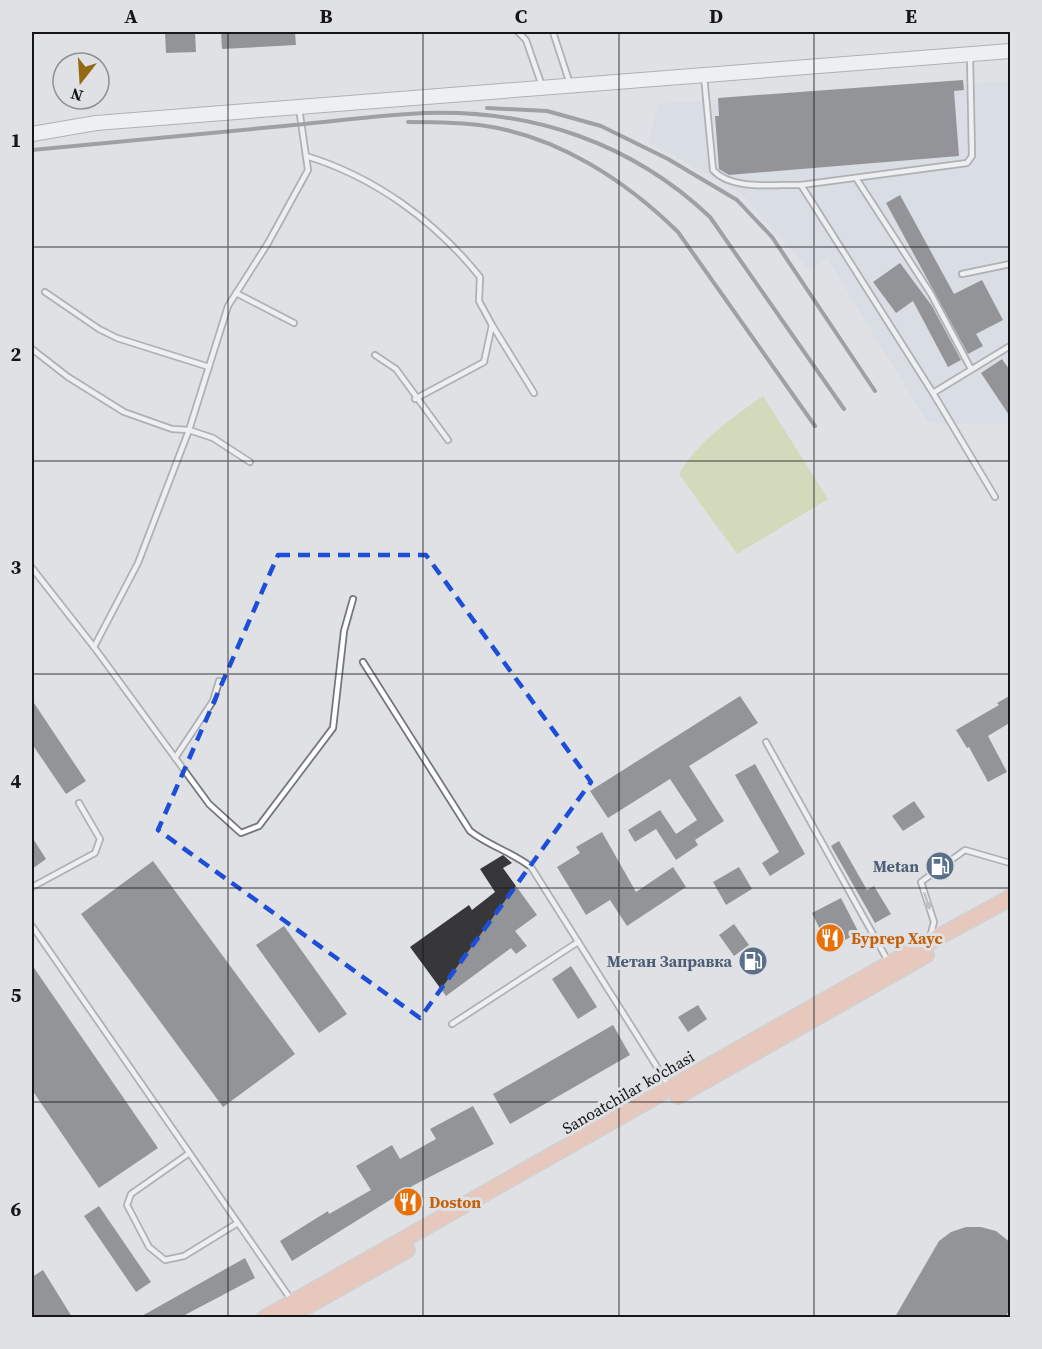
<svg xmlns="http://www.w3.org/2000/svg" width="1042" height="1349" font-family="'Source Serif 4',serif">
<rect width="100%" height="100%" fill="#dfe1e5"/>
<path fill="#d2d7e2" d="M1010,81V157L1006,160L1010,171V424L928,423L827,258L810,271L742,194L649,141L658,104Z"/>
<path fill="#c5d188" d="M763,396L828,499L737,554L679,474C697,442 733,417 763,396Z"/>
<g fill="#37373a">
<path d="M165,32H195L196,52L166,53Z"/>
<path d="M221,32H295L296,45L222,49Z"/>
<path d="M963,80L964,90L954,91L959,156L729,175L719,169L715,116H719L718,98Z"/>
<path d="M900,195L954,294L982,280L1003,320L976,334L983,346L968,354L886,203Z"/>
<path d="M900,263L932,306L961,360L948,367L913,301L896,313L873,282Z"/>
<path d="M1002,359L1011,372V418L981,373Z"/>
<path d="M1011,695V722L988,736L1007,772L988,782L969,747L967,748L956,730L999,705L997,703Z"/>
<path d="M740,696L758,723L689,766L724,821L695,840L698,845L676,860L656,829L635,842L628,830L660,810L676,834L697,820L670,779L608,818L590,791Z"/>
<path d="M32,700L86,781L66,794L32,744Z"/>
<path d="M755,764L805,854L770,876L762,863L779,852L735,775Z"/>
<path d="M914,801L925,817L903,831L892,816Z"/>
<path d="M602,832L636,892L673,867L686,887L627,926L610,900L586,915L557,867L580,853L576,847Z"/>
<path d="M32,837L46,859L32,869Z"/>
<path d="M839,841L867,890L874,886L891,914L875,923L831,846Z"/>
<path d="M503,855L512,863L503,868L537,915L515,931L527,946L516,954L511,948L446,996L410,947L469,905L472,910L495,892L480,869Z"/>
<path d="M153,861L295,1054L223,1107L81,914Z"/>
<path d="M739,867L752,889L726,905L713,882Z"/>
<path d="M841,898L859,933L829,948L812,913Z"/>
<path d="M734,924L749,945L734,956L719,935Z"/>
<path d="M284,926L347,1014L319,1033L256,945Z"/>
<path d="M32,965L158,1148L99,1188L32,1090Z"/>
<path d="M571,966L597,1007L578,1019L552,979Z"/>
<path d="M698,1005L707,1019L688,1032L678,1017Z"/>
<path d="M613,1025L630,1055L510,1124L493,1094Z"/>
<path d="M473,1106L494,1144L414,1185L292,1261L280,1241L328,1211L329,1214L371,1190L356,1166L392,1145L400,1159L436,1139L430,1129Z"/>
<path d="M99,1206L151,1282L136,1292L84,1216Z"/>
<path d="M966,1227H981L996,1231L1011,1243V1308L1005,1317H895L939,1241L951,1232Z"/>
<path d="M245,1258L255,1278L181,1317H140Z"/>
<path d="M43,1270L72,1317H32V1277Z"/>
</g>
<g fill="none" stroke-linecap="round" stroke-linejoin="round">
<g stroke="#747679" stroke-width="8">
<g id="lane">
<path d="M518,32L526,40L542,86"/>
<path d="M553,32L570,84"/>
<path d="M704,76L713,170C732,191 775,184 801,185L933,393L1010,346"/>
<path d="M306,156C375,177 435,221 480,277L479,301L492,325L484,362L415,399"/>
<path d="M856,178L931,294L971,369"/>
<path d="M801,185L967,163L972,156L970,56"/>
<path d="M962,274L1010,264"/>
<path d="M45,292L99,329L117,338L209,367"/>
<path d="M236,293L294,323"/>
<path d="M492,325L534,393"/>
<path d="M32,349L68,377L124,412L172,429L189,430L213,438L250,462"/>
<path d="M375,355L396,369L448,440"/>
<path d="M933,393L995,497"/>
<path d="M32,568L94,647L209,804L241,833L259,826L333,728L344,631L353,599"/>
<path d="M94,647L138,563L189,430L228,306L268,243L308,170L299,108"/>
<path d="M363,662L470,831C489,846 512,852 531,867L669,1086"/>
<path d="M766,742L888,961"/>
<path d="M175,758L213,701L219,681"/>
<path d="M32,887L95,853L100,839L79,803"/>
<path d="M32,926L292,1301"/>
<path d="M930,937L934,922L921,882L965,850L1010,863"/>
<path d="M452,1024L578,942"/>
<path d="M188,1154L131,1194L127,1205L149,1247L165,1260L184,1256L236,1224"/>
</g>
</g>
<g stroke="#747679" stroke-width="16">
<path id="secondary" d="M32,134L96,123L1010,51"/>
</g>
<g stroke="#bebebe" stroke-width="18">
<g id="primary">
<path d="M678,1096L926,955"/>
<path d="M265,1318L889,964L1010,898"/>
<path d="M286,1318L407,1250"/>
</g>
</g>
<use href="#lane" stroke="#fff" stroke-width="4.5"/>
<use href="#secondary" stroke="#fff" stroke-width="14"/>
<use href="#primary" stroke="#f1a98d" stroke-width="15"/>
<g stroke="#515254" stroke-width="4">
<path d="M487,108L547,111L601,126L668,159L737,200L772,237L875,391"/>
<path d="M408,122C434,122 460,122 486,126C559,137 626,181 678,232L815,426"/>
<path d="M32,150C116,142 200,134 284,126C331,122 378,115 424,113C532,109 632,143 710,217L844,409"/>
</g>
</g>
<defs><path id="oneway-solid" d="M-6-.8H1V-3.2L6.5 0L1 3.2V.8H-6Z" transform="scale(1.5)"/></defs>
<use fill="#969697" href="#oneway-solid" transform="translate(927 901) rotate(72)"/>
<path d="M0 0H1042V1349H0ZM278,555H426L591,782L420,1018L158,830Z" fill="#dfe1e5" fill-opacity=".55" fill-rule="evenodd"/>
<path fill="none" stroke="#1d4ed8" stroke-width="4.5" stroke-dasharray="12 8" stroke-linejoin="round" d="M278,555H426L591,782L420,1018L158,830Z"/>
<path fill="none" stroke="#161617" stroke-width="1.5" stroke-opacity="0.55" d="M228,32V1318M423,32V1318M619,32V1318M814,32V1318M32,247H1010M32,461H1010M32,674H1010M32,888H1010M32,1102H1010"/>
<defs>
<g id="fuel-disc" transform="scale(1.5)"><circle r="9.5" fill="#5c6f8a" stroke="#dfe1e5"/><path d="M-5.5-6h7V0h2V4h1.3V-2.5L3-4.5l.8-.8L6-3V5H2.5V1h-1V6h-7ZM-4.2-4.7v3.2H.2V-4.7Z" fill="#fff"/></g>
<g id="restaurant-disc" transform="scale(1.5)"><circle r="9.5" fill="#e8710a" stroke="#dfe1e5"/><path d="M-5-6h1v4h1v-4h1v4h1v-4h1v5L-1.5 .5V6h-2V.5L-5-1ZM5-6V6H3V1.5H1.5Q1.5-4 5-6Z" fill="#fff"/></g>
</defs>
<g fill-rule="evenodd">
<use href="#fuel-disc" x="940" y="866"/>
<use href="#restaurant-disc" x="830" y="938"/>
<use href="#fuel-disc" x="753" y="961"/>
<use href="#restaurant-disc" x="408" y="1202"/>
</g>
<g text-anchor="middle" dominant-baseline="central" stroke-width="6" stroke-linejoin="round" paint-order="stroke">
<g font-size="16" font-weight="bold" fill="#4e5e75" stroke="#dfe1e5" text-anchor="end">
<text x="919" y="866">Metan</text>
<text x="732" y="961">Метан Заправка</text>
</g>
<g font-size="16" font-weight="bold" fill="#c56008" stroke="#dfe1e5" text-anchor="start">
<text x="851" y="938">Бургер Хаус</text>
<text x="429" y="1202">Doston</text>
</g>
<g font-size="16" fill="#161617" stroke="#dfe1e5">
<text transform="translate(628 1092) rotate(-30)">Sanoatchilar ko'chasi</text>
</g>
</g>
<rect width="1042" height="1349" fill="none" stroke="#dfe1e5" stroke-width="66"/>
<g transform="translate(81 81) rotate(197)"><circle r="28" fill="#dfe1e5" stroke="#8f9093" stroke-width="1.5"/>
<path d="M0-4.5L10 22L0 15L-10 22Z" fill="#946914"/>
<text y="-9" font-size="16" font-weight="bold" text-anchor="middle" fill="#161617">N</text>
</g>
<rect x="33" y="33" width="976" height="1283" fill="none" stroke="#161617" stroke-width="2"/>
<g font-size="20" text-anchor="middle" font-weight="bold" fill="#161617">
<text x="131" y="23">A</text>
<text x="326" y="23">B</text>
<text x="521" y="23">C</text>
<text x="716" y="23">D</text>
<text x="911" y="23">E</text>
<text x="16" y="147">1</text>
<text x="16" y="361">2</text>
<text x="16" y="574">3</text>
<text x="16" y="788">4</text>
<text x="16" y="1002">5</text>
<text x="16" y="1216">6</text>
</g>
</svg>
